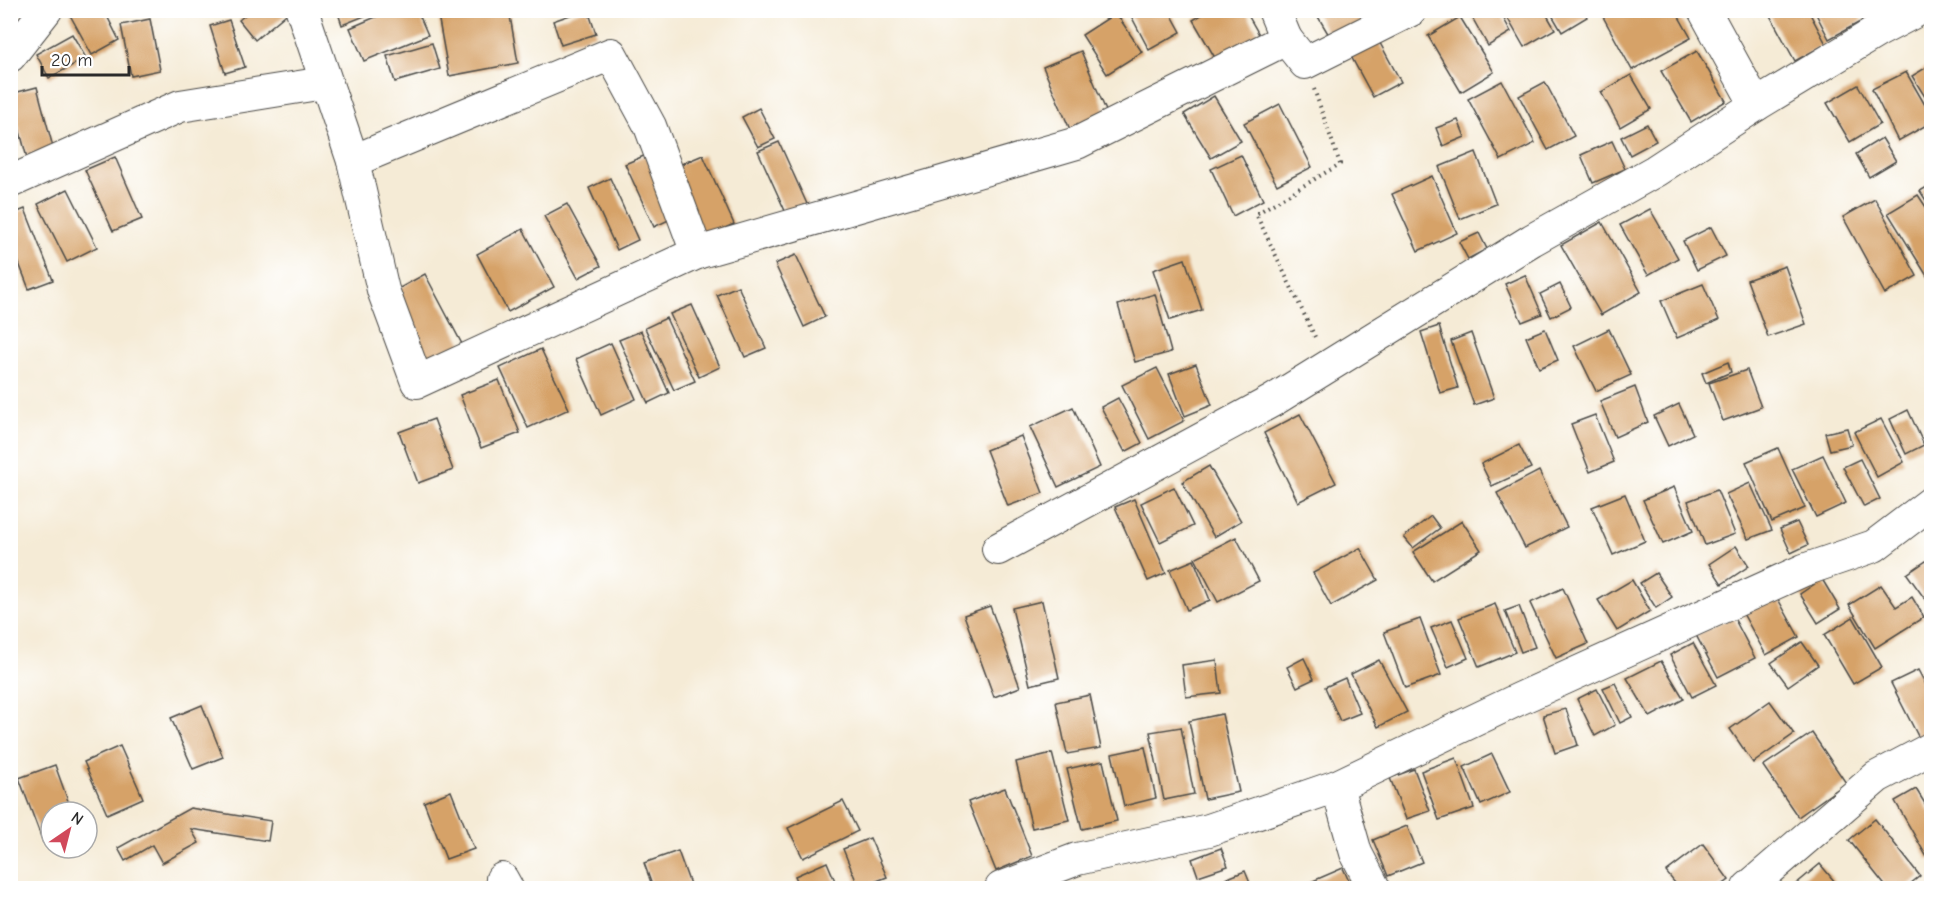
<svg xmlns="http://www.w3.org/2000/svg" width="1942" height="899" font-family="'Comic Neue',sans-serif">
<rect width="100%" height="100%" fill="#fff"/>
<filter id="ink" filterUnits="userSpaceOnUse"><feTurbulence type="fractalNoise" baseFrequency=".0167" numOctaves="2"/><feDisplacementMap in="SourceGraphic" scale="12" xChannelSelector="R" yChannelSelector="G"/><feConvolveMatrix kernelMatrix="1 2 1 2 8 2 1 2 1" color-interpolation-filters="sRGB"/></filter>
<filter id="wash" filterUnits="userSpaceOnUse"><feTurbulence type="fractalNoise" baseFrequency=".008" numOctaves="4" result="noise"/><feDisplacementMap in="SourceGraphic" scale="24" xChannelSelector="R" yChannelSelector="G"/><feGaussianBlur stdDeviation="1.35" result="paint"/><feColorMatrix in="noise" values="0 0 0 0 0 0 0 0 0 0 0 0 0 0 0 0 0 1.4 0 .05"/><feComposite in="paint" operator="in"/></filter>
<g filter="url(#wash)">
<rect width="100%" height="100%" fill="#f5ebd6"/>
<g id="blocks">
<g fill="#d6a268">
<path d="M78,10H104L119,40L92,55L70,15Z"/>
<path d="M251,10H291L255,40L239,20Z"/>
<path d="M337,10H377V11L342,25Z"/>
<path d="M392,10H417L428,35L364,61L350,28Z"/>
<path d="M463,10H509L518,63L449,76L438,15Z"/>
<path d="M584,10H588L596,34L561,45L553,21Z"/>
<path d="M1128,10H1169L1181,32L1149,50Z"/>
<path d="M1210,10H1245L1261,38L1218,63L1193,20Z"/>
<path d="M1314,10H1358L1365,23L1333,42Z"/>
<path d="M1468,10H1499L1511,32L1488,46Z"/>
<path d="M1503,10H1544L1555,29L1524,47Z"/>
<path d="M1549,10H1583L1587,17L1562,32Z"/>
<path d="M1605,10H1675L1691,38L1632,70L1601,13Z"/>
<path d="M1767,10H1808L1826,44L1795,61Z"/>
<path d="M1814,10H1856L1862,21L1829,39Z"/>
<path d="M1862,10H1895L1870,24Z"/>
<path d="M1116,13L1142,52L1107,74L1082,35Z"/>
<path d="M1460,17L1494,72L1461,92L1428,36Z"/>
<path d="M150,19L160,70L131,76L121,25Z"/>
<path d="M229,20L245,67L225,73L210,26Z"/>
<path d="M1374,32L1401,82L1373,97L1346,47Z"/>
<path d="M72,34L86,58L49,78L36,54Z"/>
<path d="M432,43L440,69L395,82L387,56Z"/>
<path d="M1081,51L1109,118L1072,134L1043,67Z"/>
<path d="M1697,51L1726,101L1691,122L1661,71Z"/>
<path d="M1932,64V108L1912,76Z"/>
<path d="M1906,72L1932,117V122L1898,141L1872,89Z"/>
<path d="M1631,75L1651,109L1620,127L1601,92Z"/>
<path d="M1502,81L1535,143L1501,160L1468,99Z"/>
<path d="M1545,82L1574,136L1548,150L1519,96Z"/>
<path d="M1858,85L1880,124L1850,142L1827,103Z"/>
<path d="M37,87L54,151L27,158L10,94Z"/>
<path d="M1214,96L1241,141L1211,158L1184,114Z"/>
<path d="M1280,104L1312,167L1277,185L1244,123Z"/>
<path d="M759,108L775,139L758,147L742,117Z"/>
<path d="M1458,120L1465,137L1443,146L1436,128Z"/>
<path d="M1647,124L1656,141L1630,155L1621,137Z"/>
<path d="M1882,138L1896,161L1869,177L1856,154Z"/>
<path d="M1612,141L1625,169L1593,183L1581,155Z"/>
<path d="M779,142L807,204L786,213L758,151Z"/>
<path d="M1476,152L1496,204L1460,219L1439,167Z"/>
<path d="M646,155L675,217L654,227L625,164Z"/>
<path d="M703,155L734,224L702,238L672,168Z"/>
<path d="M1241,155L1263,200L1233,216L1211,169Z"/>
<path d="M115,157L142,219L113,231L85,170Z"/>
<path d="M1432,176L1457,233L1418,251L1392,194Z"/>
<path d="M610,178L638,240L617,250L589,188Z"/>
<path d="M1932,184V210L1920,191Z"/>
<path d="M68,189L97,247L67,262L38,204Z"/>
<path d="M1918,195L1932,216V284L1888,213Z"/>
<path d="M1875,199L1917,276L1885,294L1843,217Z"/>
<path d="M567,204L601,266L578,278L544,216Z"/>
<path d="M25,209L53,280L29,289L10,240V215Z"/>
<path d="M1650,209L1678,258L1648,275L1620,225Z"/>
<path d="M1602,222L1641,292L1601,315L1561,245Z"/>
<path d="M1711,227L1726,256L1697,270L1683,241Z"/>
<path d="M523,229L554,287L508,312L477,254Z"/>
<path d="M1479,233L1487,249L1468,259L1459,242Z"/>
<path d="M796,255L825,317L804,327L775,264Z"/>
<path d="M1185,259L1202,310L1170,320L1153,270Z"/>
<path d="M1785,266L1806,324L1768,337L1747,280Z"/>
<path d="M425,274L463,346L425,366L387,295Z"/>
<path d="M1525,275L1542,314L1522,322L1505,284Z"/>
<path d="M1560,284L1571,307L1551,317L1540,294Z"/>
<path d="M1703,284L1719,320L1677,338L1661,301Z"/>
<path d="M738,286L766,348L745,357L717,295Z"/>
<path d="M1155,294L1171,352L1135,362L1118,305Z"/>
<path d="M692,305L720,367L699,377L670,314Z"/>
<path d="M666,318L695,381L674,390L645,328Z"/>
<path d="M1439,326L1458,388L1440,393L1421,332Z"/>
<path d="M1545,329L1558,360L1539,368L1526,337Z"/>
<path d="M1609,329L1631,375L1596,391L1574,346Z"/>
<path d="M641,331L669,393L648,403L619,340Z"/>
<path d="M1471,333L1494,398L1474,405L1451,341Z"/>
<path d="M611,343L636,399L601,415L576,359Z"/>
<path d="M541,349L569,409L528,428L500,368Z"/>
<path d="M1728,362L1731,372L1706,383L1702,373Z"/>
<path d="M1196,364L1212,405L1185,416L1169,374Z"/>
<path d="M1157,368L1184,421L1149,439L1122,385Z"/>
<path d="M1747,370L1761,407L1723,421L1709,383Z"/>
<path d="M499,380L520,433L481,448L460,395Z"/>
<path d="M1635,387L1648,422L1615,437L1600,401Z"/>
<path d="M1118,398L1142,443L1125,452L1101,407Z"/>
<path d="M1679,404L1693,434L1668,446L1654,416Z"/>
<path d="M1073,407L1100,467L1058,487L1030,427Z"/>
<path d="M1908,410L1924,445L1906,454L1890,419Z"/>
<path d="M1300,414L1336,483L1298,502L1264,433Z"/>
<path d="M1595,415L1614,462L1590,472L1571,424Z"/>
<path d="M434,419L453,470L418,483L399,432Z"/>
<path d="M1881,419L1904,462L1877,477L1854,432Z"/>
<path d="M1847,428L1852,445L1830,450L1825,433Z"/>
<path d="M1021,436L1043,493L1008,506L986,450Z"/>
<path d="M1519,445L1531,468L1492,486L1481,464Z"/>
<path d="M1778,448L1805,508L1772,522L1746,462Z"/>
<path d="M1823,455L1846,503L1816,517L1792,469Z"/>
<path d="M1860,459L1880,499L1864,507L1843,467Z"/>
<path d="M1209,466L1241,521L1214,537L1182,482Z"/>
<path d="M1539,471L1567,527L1525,548L1497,493Z"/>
<path d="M1750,483L1772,530L1748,539L1726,494Z"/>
<path d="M1174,487L1193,526L1160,542L1141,503Z"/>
<path d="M1674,487L1693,531L1663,544L1643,500Z"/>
<path d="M1717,490L1735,534L1705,545L1688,501Z"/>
<path d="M1625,494L1645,541L1613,555L1592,507Z"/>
<path d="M1134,499L1166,573L1148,581L1115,507Z"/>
<path d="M1431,516L1440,528L1413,548L1404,537Z"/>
<path d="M1462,521L1481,550L1432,581L1413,552Z"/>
<path d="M1797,522L1808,545L1791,553L1780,529Z"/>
<path d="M1236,537L1259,581L1218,602L1195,558Z"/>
<path d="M1736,546L1749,566L1722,584L1709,564Z"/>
<path d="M1360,548L1378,580L1331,606L1313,573Z"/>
<path d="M1932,557V609L1907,574Z"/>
<path d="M1194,560L1210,600L1187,610L1170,570Z"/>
<path d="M1656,573L1672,597L1656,608L1640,583Z"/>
<path d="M1822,579L1840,609L1818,623L1800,594Z"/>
<path d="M1632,580L1650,611L1617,631L1598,600Z"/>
<path d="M1881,585L1896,607L1912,597L1924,617L1875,648L1849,605Z"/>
<path d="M1563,588L1588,644L1556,658L1530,603Z"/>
<path d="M1773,590L1799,637L1766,655L1740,608Z"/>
<path d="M1042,601L1059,678L1030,685L1012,608Z"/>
<path d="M1495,604L1515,652L1479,667L1459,618Z"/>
<path d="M990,606L1020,687L994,697L964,615Z"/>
<path d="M1519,606L1535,647L1521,652L1505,611Z"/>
<path d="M1733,616L1755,658L1718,677L1696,635Z"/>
<path d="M1853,617L1882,667L1853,684L1824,635Z"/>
<path d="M1420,619L1441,675L1405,688L1384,632Z"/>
<path d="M1452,620L1468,658L1448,667L1431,628Z"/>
<path d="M1802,642L1818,665L1788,686L1771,663Z"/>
<path d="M1693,643L1716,685L1692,697L1670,655Z"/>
<path d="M1304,658L1314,679L1297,687L1287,667Z"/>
<path d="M1217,660L1221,693L1186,697L1182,665Z"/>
<path d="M1379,660L1407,712L1378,727L1351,674Z"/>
<path d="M1661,661L1684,699L1650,717L1627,678Z"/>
<path d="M1918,670L1932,696V734L1920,740L1891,683Z"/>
<path d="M1345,678L1360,713L1340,721L1325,687Z"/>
<path d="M1615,683L1632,717L1620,723L1603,688Z"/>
<path d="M1597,689L1615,725L1595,736L1577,699Z"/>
<path d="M1090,695L1101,748L1067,754L1056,702Z"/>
<path d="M1770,701L1794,734L1753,763L1730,729Z"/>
<path d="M202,705L223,757L193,769L171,718Z"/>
<path d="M1566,709L1578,745L1555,753L1543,715Z"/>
<path d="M1222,714L1239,792L1205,799L1189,721Z"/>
<path d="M1181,727L1194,794L1164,800L1150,732Z"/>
<path d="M1812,733L1846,783L1798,817L1763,766Z"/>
<path d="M120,746L143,798L107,814L84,762Z"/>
<path d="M1145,747L1156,798L1124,806L1112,754Z"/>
<path d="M1052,753L1069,820L1032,828L1016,762Z"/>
<path d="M1492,754L1510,792L1481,805L1464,767Z"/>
<path d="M1456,758L1474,808L1439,820L1421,771Z"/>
<path d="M1103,761L1117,821L1082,829L1067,769Z"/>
<path d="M55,765L72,812H51V839L43,842L19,778Z"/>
<path d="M1414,769L1430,811L1406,819L1390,778Z"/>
<path d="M1005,788L1032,856L996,871L968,802Z"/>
<path d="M1916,789L1932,815V857L1928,859L1895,801Z"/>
<path d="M451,791L474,849L446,859L424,802Z"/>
<path d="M843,801L858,831L803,858L788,828Z"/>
<path d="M190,808L271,821L268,841L191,829L199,843L162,863L152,845L125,861L118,848Z"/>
<path d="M1875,819L1920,876L1905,888H1887L1849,840Z"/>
<path d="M1407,826L1422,862L1388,876L1373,840Z"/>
<path d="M870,838L887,877L859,888L843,849Z"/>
<path d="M1703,844L1729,880L1718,888H1679L1666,872Z"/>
<path d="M1221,848L1228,866L1198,876L1192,859Z"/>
<path d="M678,851L691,887L653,888L644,863Z"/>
<path d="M827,862L838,888H800L795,876Z"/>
<path d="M1820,864L1840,888H1800L1796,884Z"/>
<path d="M1343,868L1352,888H1299V887Z"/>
<path d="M1245,871L1252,888H1209L1208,886Z"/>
</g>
</g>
</g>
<g filter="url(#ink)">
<use href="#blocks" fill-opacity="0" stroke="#494845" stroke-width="1.5"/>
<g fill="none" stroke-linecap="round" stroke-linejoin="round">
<g stroke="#494845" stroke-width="34">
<g id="street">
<path d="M302,10L353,161L383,290L417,382L697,253L1077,143L1286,39L1305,63L1411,10"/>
<path d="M1274,10L1286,39"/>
<path d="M1704,10L1756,105"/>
<path d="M10,56L46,10"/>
<path d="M353,161L611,54L650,126L697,253"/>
<path d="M10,182L180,106L324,83"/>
<path d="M998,549L1272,401L1532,240L1655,171L1756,105L1878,31L1918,10"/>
<path d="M1337,786L1356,853L1374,888"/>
<path d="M502,879L507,888"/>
<path d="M1001,888L1077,859L1209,830L1337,786L1519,699L1804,570L1874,546L1932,502"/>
<path d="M1748,888L1877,777L1932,748"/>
</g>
</g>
<path stroke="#494845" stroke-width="4" stroke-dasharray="1.5 4.5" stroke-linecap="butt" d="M1314,89L1340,164L1256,214L1316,339"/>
<use href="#street" stroke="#fff" stroke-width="32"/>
</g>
</g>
<rect width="1942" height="899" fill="none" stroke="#fff" stroke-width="36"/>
<g transform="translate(69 830) rotate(35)"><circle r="28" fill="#ffffff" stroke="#aaaaaa" stroke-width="1.5"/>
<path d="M0-4.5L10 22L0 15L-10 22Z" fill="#d1495b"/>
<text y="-9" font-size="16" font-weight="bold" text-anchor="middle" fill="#2b2b2b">N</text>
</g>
<path d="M42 66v9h87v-9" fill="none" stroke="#2b2b2b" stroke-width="3"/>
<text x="51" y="66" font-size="18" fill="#2b2b2b" stroke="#ffffff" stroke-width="4.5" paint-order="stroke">20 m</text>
</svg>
